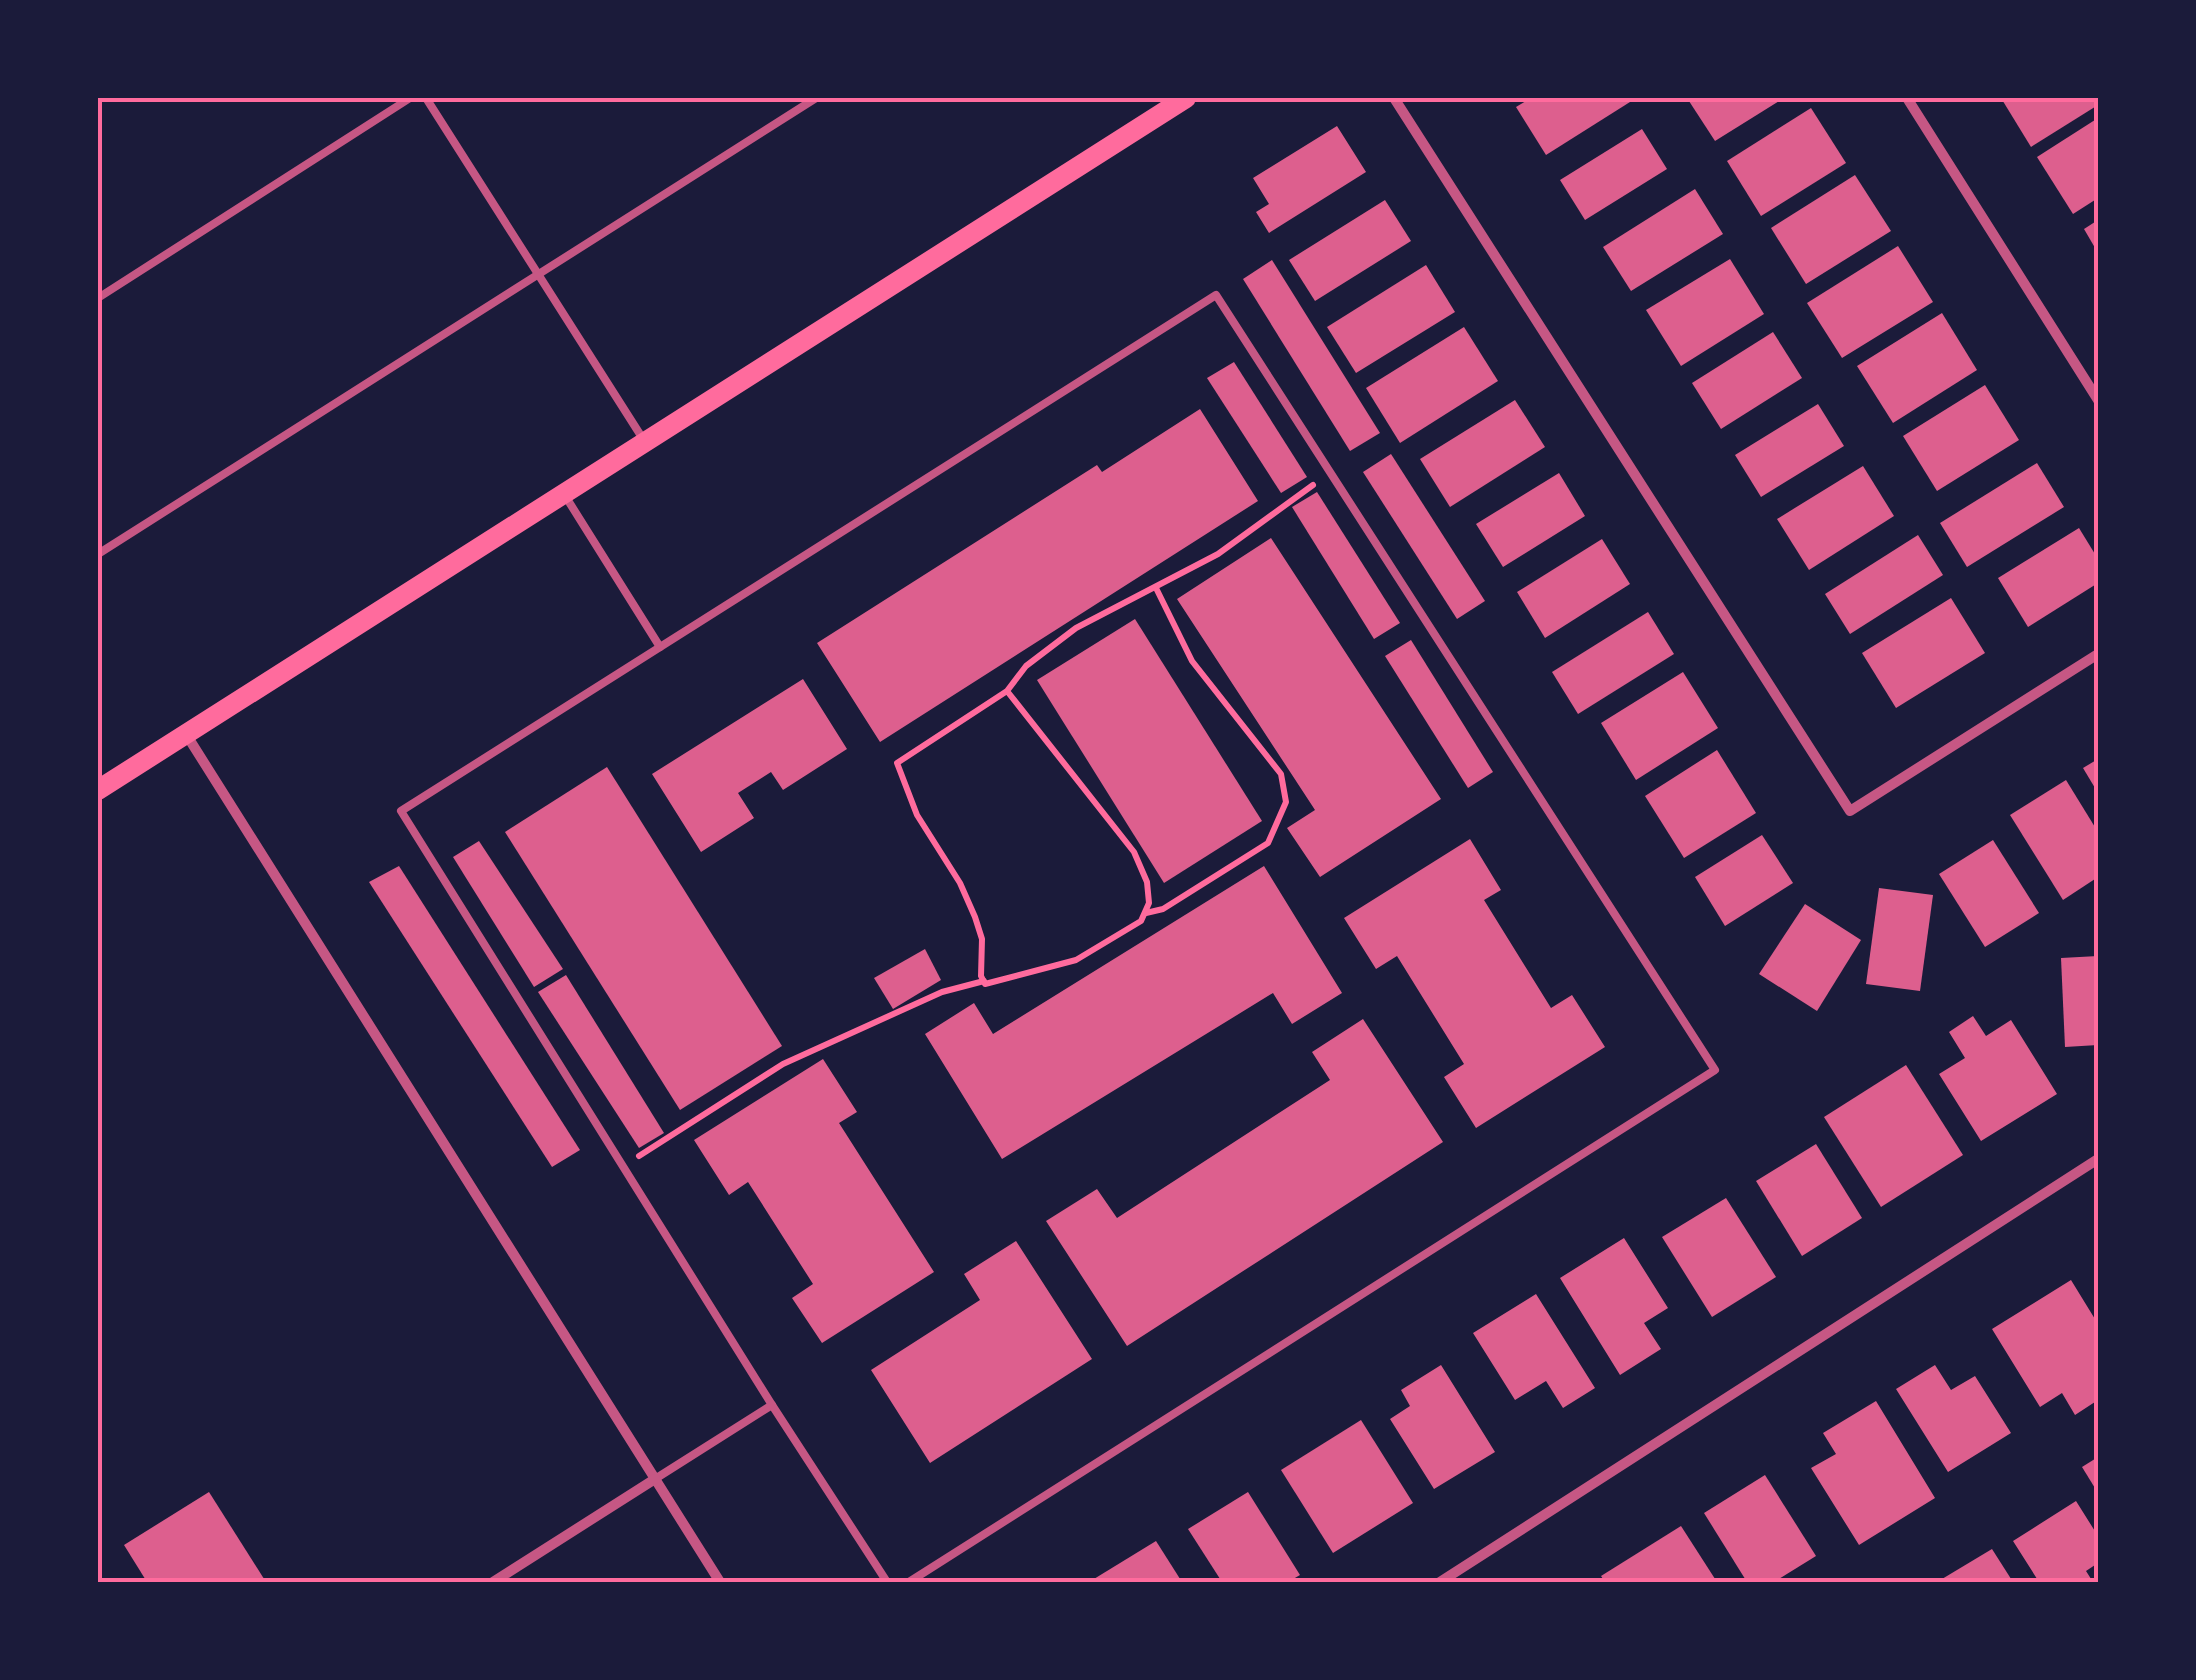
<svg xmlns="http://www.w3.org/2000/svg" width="2196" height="1680" font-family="'Space Grotesk',sans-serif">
<rect width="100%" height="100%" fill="#1b1b3a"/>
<g fill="#dd5f8e">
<path d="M1531,98H1628L1630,102L1546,155L1516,107Z"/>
<path d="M1687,98H1784L1715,141Z"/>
<path d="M2001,98H2098V105L2031,147Z"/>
<path d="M1811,108L1846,163L1761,216L1727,161Z"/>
<path d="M2098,118V198L2073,214L2037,157Z"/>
<path d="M1337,126L1366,172L1269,233L1256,212L1269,204L1253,178Z"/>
<path d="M1642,129L1667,169L1585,220L1560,180Z"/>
<path d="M1855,175L1891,231L1806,284L1771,228Z"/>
<path d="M1695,189L1723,234L1631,291L1603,247Z"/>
<path d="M1385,200L1411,241L1315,301L1289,260Z"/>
<path d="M2098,220V253L2084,229Z"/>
<path d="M1898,246L1933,302L1842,358L1807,303Z"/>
<path d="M1730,259L1764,314L1681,366L1646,310Z"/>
<path d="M1272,260L1380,433L1350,451L1243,279Z"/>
<path d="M1426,265L1455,312L1356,373L1327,327Z"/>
<path d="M1942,313L1977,370L1893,423L1857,366Z"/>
<path d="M1464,327L1498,381L1400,443L1366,388Z"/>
<path d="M1773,332L1802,378L1721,429L1692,383Z"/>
<path d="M1234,362L1307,477L1281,493L1207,378Z"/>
<path d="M1985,385L2019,440L1937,491L1903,436Z"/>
<path d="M1515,400L1545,447L1450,507L1420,459Z"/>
<path d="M1818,404L1844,446L1761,497L1735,455Z"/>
<path d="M1200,409L1258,501L880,742L817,643L1097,465L1102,472Z"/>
<path d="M1391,454L1485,601L1457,619L1363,472Z"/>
<path d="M2037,463L2064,507L1967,567L1940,523Z"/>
<path d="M1863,466L1894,516L1809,570L1777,519Z"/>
<path d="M1559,473L1585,516L1503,567L1476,524Z"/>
<path d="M1317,492L1400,623L1374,639L1292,507Z"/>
<path d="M2079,528L2098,559V583L2028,627L1998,578Z"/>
<path d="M1918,535L1943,575L1850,634L1825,594Z"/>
<path d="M1271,538L1441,799L1320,877L1287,828L1315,810L1177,599Z"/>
<path d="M1602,539L1630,584L1545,638L1517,592Z"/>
<path d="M1951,598L1985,653L1896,708L1862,653Z"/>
<path d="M1648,612L1674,654L1578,714L1552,672Z"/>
<path d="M1135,619L1262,821L1164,883L1037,680Z"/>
<path d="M1411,640L1493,772L1468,788L1385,656Z"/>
<path d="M1683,672L1718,728L1636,780L1601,723Z"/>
<path d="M803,679L847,749L783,790L771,772L738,793L754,818L701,852L652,774Z"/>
<path d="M1717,750L1756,813L1684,858L1645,796Z"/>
<path d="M2098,759V793L2083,768Z"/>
<path d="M607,767L782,1046L680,1110L505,832Z"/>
<path d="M2066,780L2098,832V877L2063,900L2010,815Z"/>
<path d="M1762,835L1793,883L1725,926L1695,877Z"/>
<path d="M1470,839L1501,890L1484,900L1551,1008L1572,995L1605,1047L1476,1128L1444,1077L1464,1064L1397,956L1376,969L1344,918Z"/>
<path d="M1993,840L2039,913L1985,947L1939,874Z"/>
<path d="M479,841L563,969L534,987L453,857Z"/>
<path d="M399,866L580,1150L552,1167L369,882Z"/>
<path d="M1264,866L1342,993L1292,1024L1273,993L1002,1159L925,1034L974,1003L993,1034Z"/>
<path d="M1879,888L1933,895L1920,991L1866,984Z"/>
<path d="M1805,904L1861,940L1817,1011L1759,974Z"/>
<path d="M925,949L941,980L893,1009L874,978Z"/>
<path d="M2098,956V1045L2065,1047L2061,958Z"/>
<path d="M566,975L664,1133L639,1148L538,992Z"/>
<path d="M1973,1016L1986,1036L2011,1020L2057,1094L1981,1141L1939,1074L1965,1058L1949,1032Z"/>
<path d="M1363,1019L1443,1142L1127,1346L1046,1221L1097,1189L1117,1218L1330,1080L1312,1052Z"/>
<path d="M823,1059L857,1112L839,1123L934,1272L822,1343L792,1298L813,1284L748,1182L729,1195L694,1140Z"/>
<path d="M1906,1065L1963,1155L1881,1207L1824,1117Z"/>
<path d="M1816,1144L1862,1218L1802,1256L1756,1181Z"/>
<path d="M1726,1198L1776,1277L1712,1317L1662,1237Z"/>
<path d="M1624,1238L1668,1308L1644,1323L1661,1349L1620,1375L1560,1278Z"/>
<path d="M1016,1241L1092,1359L930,1463L871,1370L980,1300L964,1274Z"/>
<path d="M2071,1280L2098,1324V1400L2075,1415L2062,1393L2040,1407L1992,1329Z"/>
<path d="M1536,1294L1595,1388L1563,1408L1546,1381L1515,1400L1473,1333Z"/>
<path d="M1441,1365L1495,1452L1434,1489L1390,1419L1410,1406L1401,1390Z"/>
<path d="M1935,1365L1951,1390L1975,1376L2011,1433L1948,1472L1896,1389Z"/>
<path d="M1876,1401L1935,1498L1859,1545L1811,1468L1836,1454L1823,1433Z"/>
<path d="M1361,1420L1413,1503L1333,1553L1281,1470Z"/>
<path d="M2098,1457V1493L2082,1467Z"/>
<path d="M1765,1475L1816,1556L1774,1582H1747L1704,1513Z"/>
<path d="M209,1492L266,1582H147L124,1545Z"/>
<path d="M1248,1492L1300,1575L1288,1582H1222L1188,1529Z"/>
<path d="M2076,1501L2098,1536V1563L2086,1571L2093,1582H2039L2013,1541Z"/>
<path d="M1681,1526L1717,1582H1605L1601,1576Z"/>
<path d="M1156,1541L1182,1582H1089Z"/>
<path d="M1992,1549L2013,1582H1937Z"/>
</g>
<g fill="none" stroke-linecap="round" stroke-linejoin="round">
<g stroke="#ff6b9d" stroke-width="6">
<path d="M1007,691L1134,852L1147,882L1149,903L1141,921L1076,960L985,984L981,976L982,939L975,917L960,883L917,815L897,763L1007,691L1026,666L1076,628L1218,554L1313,485"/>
<path d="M1146,913L1163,909L1268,843L1286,802L1281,774L1192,661L1156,588"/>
<path d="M639,1156L783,1064L942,992L984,981"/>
</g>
<g stroke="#c65784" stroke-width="8">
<path d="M426,98L643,439"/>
<path d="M98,298L410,98"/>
<path d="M564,494L660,647"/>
<path d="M98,554L816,98"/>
<path d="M655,1479L772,1405"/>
<path d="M887,1582L772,1405L401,811L1216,295L1715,1070L909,1582"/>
</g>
<g stroke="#c65784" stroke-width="10">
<path d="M1394,98L1850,811L2098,654"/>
<path d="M1907,98L2098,400"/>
<path d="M186,734L720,1582"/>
<path d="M493,1582L655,1479"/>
<path d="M1440,1582L2098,1159"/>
</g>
<path stroke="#ff6b9d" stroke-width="20" d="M98,790L1186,98"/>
</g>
<rect width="2196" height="1680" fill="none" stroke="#1b1b3a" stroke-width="200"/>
<rect x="100" y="100" width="1996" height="1480" fill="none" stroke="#ff6b9d" stroke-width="4"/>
</svg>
